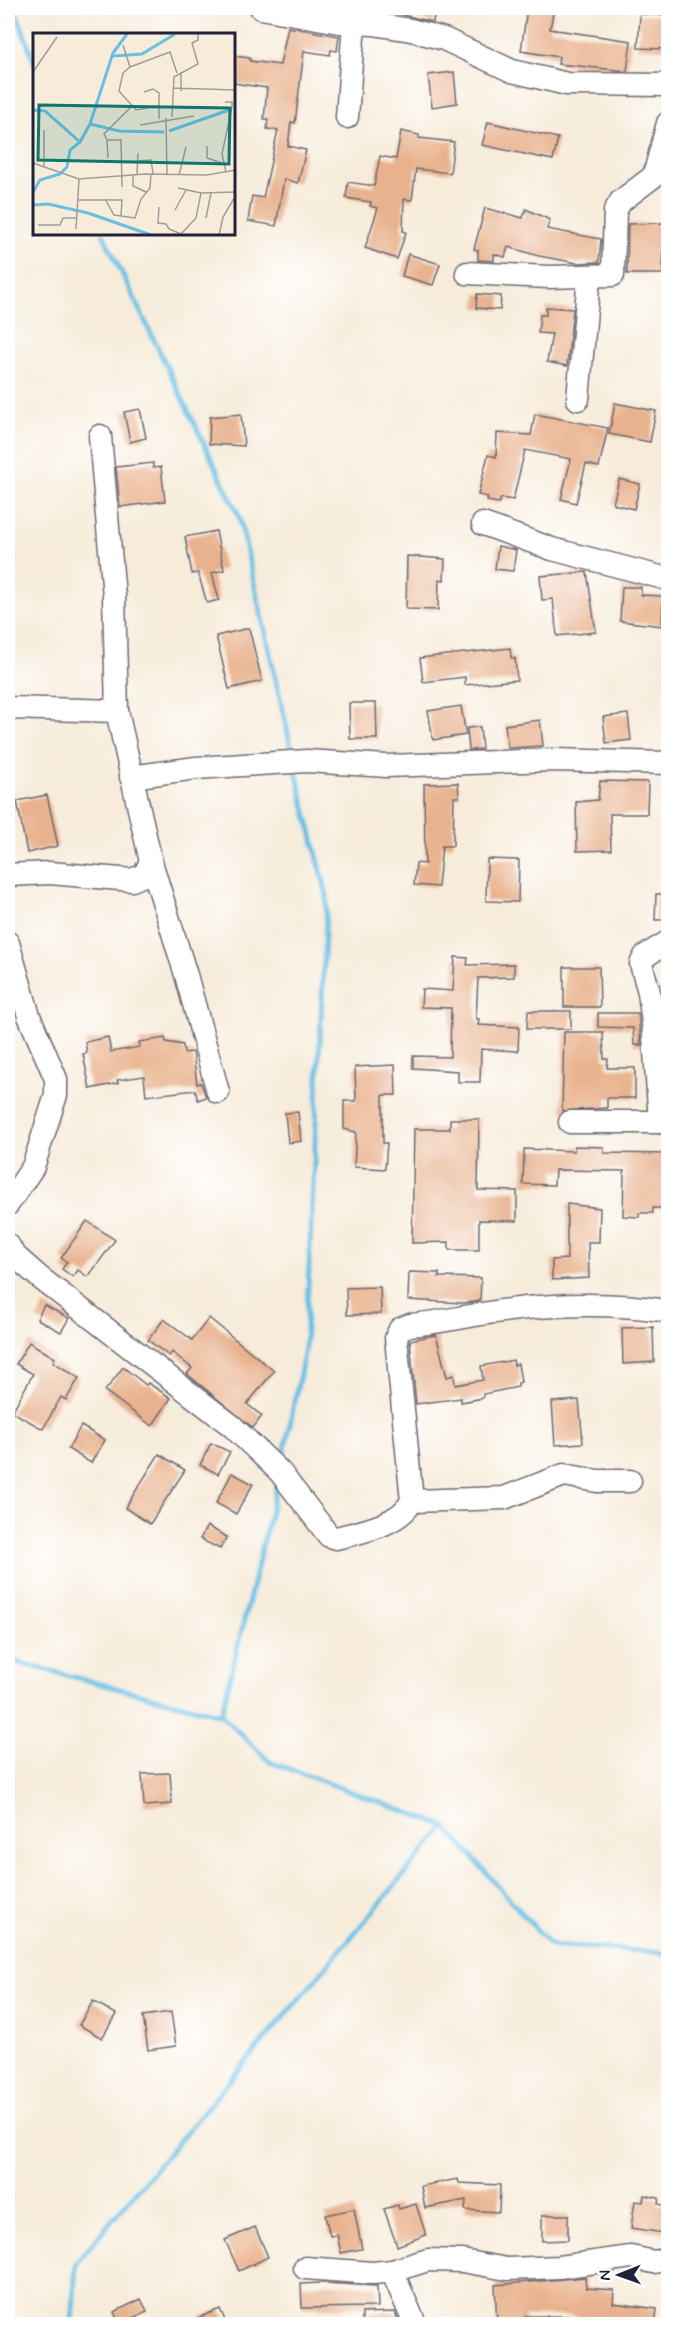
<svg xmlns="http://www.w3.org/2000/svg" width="676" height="2332" font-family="Mynerve,sans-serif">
<rect width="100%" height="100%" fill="#fff"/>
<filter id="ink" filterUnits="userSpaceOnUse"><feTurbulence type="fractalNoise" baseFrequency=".0167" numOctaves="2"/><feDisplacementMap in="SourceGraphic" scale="12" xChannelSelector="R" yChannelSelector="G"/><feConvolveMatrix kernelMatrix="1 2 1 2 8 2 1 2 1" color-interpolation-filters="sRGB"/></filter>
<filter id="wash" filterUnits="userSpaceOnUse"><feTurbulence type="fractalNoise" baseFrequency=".008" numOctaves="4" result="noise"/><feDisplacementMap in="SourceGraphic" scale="24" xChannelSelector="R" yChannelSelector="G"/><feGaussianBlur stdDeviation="1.35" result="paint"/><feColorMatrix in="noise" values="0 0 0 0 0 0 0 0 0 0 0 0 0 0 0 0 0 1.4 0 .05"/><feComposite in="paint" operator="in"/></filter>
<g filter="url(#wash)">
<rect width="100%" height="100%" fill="#f7ecda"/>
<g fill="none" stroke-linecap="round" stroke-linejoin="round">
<g stroke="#68c0e5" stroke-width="5">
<path d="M15,8L34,62"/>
<path d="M103,234L239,516L293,756"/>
<path d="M282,1463L305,1349L327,895L295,768"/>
<path d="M8,1660L221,1715L270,1762L445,1826L550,1945L668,1953"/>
<path d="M221,1715L278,1481"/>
<path d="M72,2324L76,2263L445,1826"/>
</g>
</g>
<g id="blocks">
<g fill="#e9b28e">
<path d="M400,8H435L433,22L399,14Z"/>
<path d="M527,8H554L550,29L631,41L627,71L558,64L559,57L521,51Z"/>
<path d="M640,14L665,15L664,49L638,48Z"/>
<path d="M288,27L339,36L337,51L331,50L330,55L304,51L295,123L291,122L288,146L306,150L298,183L284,179L276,226L248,221L252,196L263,198L278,130L267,129L268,119H264L267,88L234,83V56L250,58V61L280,65Z"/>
<path d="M454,72L457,103L432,107L428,75Z"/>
<path d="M488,122L558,138L553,160L482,145Z"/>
<path d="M401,131L419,135V138L454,142L450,173L416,169L412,200L404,199L403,231L406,232L397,259L365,248L378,208L370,206L371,202L346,198L348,182L374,186L380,156L396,159Z"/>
<path d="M485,208L523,218L526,209L550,220L547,229L601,239L599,262L577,263L539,256L508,247L505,257L494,254V261L478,260V250L474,249Z"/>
<path d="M664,223L663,274H627L628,224Z"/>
<path d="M408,254L440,264L433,285L402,276Z"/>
<path d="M477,294L501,296L500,310L476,308Z"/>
<path d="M546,307L573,309L567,366L547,362L552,334L538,333L540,315H546Z"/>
<path d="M615,403L656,411L650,442L609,434Z"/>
<path d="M140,409L146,438L130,442L124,412Z"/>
<path d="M241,414L244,446L209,444L210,417Z"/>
<path d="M535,414L608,428L599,467L586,464L576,503L561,499L571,459L525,450L513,500L501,498L499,503L487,501L488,497L478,495L488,455L496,457L497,433L531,435Z"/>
<path d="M153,463V468L161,467L165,501L120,507L116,467Z"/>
<path d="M619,479L640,484L634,509L613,504Z"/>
<path d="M216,531L224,570L212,573L219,600L207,603L198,573L192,574L185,537Z"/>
<path d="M498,546L516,550L513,571L495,569Z"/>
<path d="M407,556L445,559L444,580L439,579L438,610L406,609Z"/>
<path d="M587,572L596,632L557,636L553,599L542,600L540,576Z"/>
<path d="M622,587H641V595L663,596L662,626L620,621Z"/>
<path d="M249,628L262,681L229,689L216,636Z"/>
<path d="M510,648L511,658H515L517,680L465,685V677L423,682L420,658Z"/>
<path d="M349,703H376L377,739H350Z"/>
<path d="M461,706L466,735L433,740L428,711Z"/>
<path d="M628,714L631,740L606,743L603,717Z"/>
<path d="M540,720L543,746L508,748L505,725Z"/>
<path d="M480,727L482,749L469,750L467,728Z"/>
<path d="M600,781L648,782L647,814H610L611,850L577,851L576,802L598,800Z"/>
<path d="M458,783L459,797H454L453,846H442L438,887L414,885L416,863L425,864L424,784Z"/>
<path d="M47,795L58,846L27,853L17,801Z"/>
<path d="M487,859L519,860L518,902L486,901Z"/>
<path d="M656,894H669V920H655Z"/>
<path d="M455,957L468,958L467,965L514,964V977L478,978L476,1019H479L478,1025L519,1027L518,1051L481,1049L480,1082H458V1071L413,1068V1056L450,1057L451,1008L421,1007L422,989L453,991Z"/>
<path d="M564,967H599L600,1007H564Z"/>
<path d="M528,1011H571V1029H527Z"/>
<path d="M598,1013H638L641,1045H634L633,1028L598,1027Z"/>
<path d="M564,1032H603L604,1059H608L607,1068H635V1098H607V1108L562,1111Z"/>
<path d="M108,1037L111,1052L140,1047L139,1042L165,1038L166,1042L183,1045L184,1053L193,1052L197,1084L201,1083L206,1097L198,1100L195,1090L146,1096L144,1076L117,1080L118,1083L90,1089L83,1054L87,1053L85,1042Z"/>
<path d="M395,1065L396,1095H383V1143H387L385,1169L354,1167L356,1132L344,1129V1101H356L355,1067Z"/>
<path d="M298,1112L301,1141L288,1143L285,1113Z"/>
<path d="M450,1119H479L478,1190L517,1191V1221L479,1220V1250H449V1242L412,1243L414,1129H450Z"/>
<path d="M574,1146L604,1147V1153L669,1154V1208H653V1213H639V1217L623,1216L624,1171L555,1170L554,1185L523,1184L524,1149L574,1151Z"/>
<path d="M567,1204L600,1208L599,1242H588L589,1278L552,1280V1260L567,1259Z"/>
<path d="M87,1221L115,1240L88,1277L78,1270L73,1277L62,1269L67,1262L61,1258Z"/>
<path d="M409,1272L439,1273V1277L481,1278L480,1301L463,1303L408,1300Z"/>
<path d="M380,1287L381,1314L347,1315L346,1288Z"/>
<path d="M44,1305L69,1318L61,1332L37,1319Z"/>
<path d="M209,1318L274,1371L247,1404L262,1416L253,1428L187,1374L192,1368L172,1352L169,1356L148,1340L164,1319L192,1340Z"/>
<path d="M653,1327L654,1362L623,1364L622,1328Z"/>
<path d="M436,1335L447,1377L454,1375L455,1385L483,1380L481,1366L513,1360L514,1365L518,1364L521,1382L518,1383V1387L483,1394V1398L461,1402V1398L416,1404L410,1340Z"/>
<path d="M29,1342L55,1358L53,1362L79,1378L66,1400L61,1397L43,1429L12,1412L33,1374L16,1364Z"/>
<path d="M123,1367L146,1385L148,1383L171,1398L152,1426L105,1391Z"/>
<path d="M579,1400L583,1443L555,1445L552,1402Z"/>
<path d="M81,1426L105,1440L91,1463L68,1449Z"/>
<path d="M211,1443L230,1452L218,1474L200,1465Z"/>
<path d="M159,1454L185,1470L150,1524L125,1508Z"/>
<path d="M232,1473L253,1484L236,1514L216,1503Z"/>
<path d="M207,1526L227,1537L220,1549L200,1539Z"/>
<path d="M170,1773L172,1804L144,1806L142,1774Z"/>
<path d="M93,2001L116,2014L102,2038L79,2025Z"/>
<path d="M171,2012L176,2046L148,2050L143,2016Z"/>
<path d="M458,2179L459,2183L500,2185L499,2212L465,2210L466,2200L425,2208L421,2186Z"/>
<path d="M644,2195L659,2198L658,2204L668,2206L663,2233L631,2228L635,2201L643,2202Z"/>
<path d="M416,2204L426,2235L397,2246L384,2209L398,2205L399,2209Z"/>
<path d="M354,2209L362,2249L341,2253L337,2235L330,2236L325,2215Z"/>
<path d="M542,2215H568V2240L542,2241Z"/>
<path d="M255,2227L268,2257L239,2271L225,2240Z"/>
<path d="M585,2277L586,2288L614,2290L613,2303L657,2309L655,2325H576V2316H525L526,2325H497L495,2285Z"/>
<path d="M322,2283L377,2286L378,2307L302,2308L301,2284Z"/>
<path d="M141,2299L147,2311L120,2325L114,2312Z"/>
<path d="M220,2309L227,2325H182V2324Z"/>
<path d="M395,2312L400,2325H362V2313Z"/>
</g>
</g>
</g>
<g filter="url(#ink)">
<use href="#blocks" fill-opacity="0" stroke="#6d6973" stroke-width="1.5"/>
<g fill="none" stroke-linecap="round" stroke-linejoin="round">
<g stroke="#6d6973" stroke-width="25">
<g id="minor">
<path d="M261,8L339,22L373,24L411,30L444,39L512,71L567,84L668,85"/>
<path d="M347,117L354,23"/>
<path d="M467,273L549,277L613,275L615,211L621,201L654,176L668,123"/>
<path d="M578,399L589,277"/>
<path d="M100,436L114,596L117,711L151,862L186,975L218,1092"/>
<path d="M483,524L552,549L668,579"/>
<path d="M8,708L117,711"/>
<path d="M131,777L196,768L307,761L387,766L552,760L668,763"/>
<path d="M8,875L50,873L132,880L144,875L151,862"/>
<path d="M8,943L29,1016L56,1079V1095L33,1167L8,1204"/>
<path d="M570,1122H668"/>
<path d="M660,1122L653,1023L649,992L641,964L645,956L668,942"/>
<path d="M8,1245L14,1255L39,1277L232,1426L280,1472L329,1536L336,1538C361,1532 399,1525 412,1501L396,1338L400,1329L410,1325C436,1323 462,1317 488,1313C547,1304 609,1302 668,1311"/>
<path d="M412,1501L504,1498L564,1475L597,1481H630"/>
<path d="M305,2268L373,2273L392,2271L428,2260L462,2261L507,2269L559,2267L631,2257L654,2262L668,2259"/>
<path d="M392,2271L415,2324"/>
</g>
</g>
<use href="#minor" stroke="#fff" stroke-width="22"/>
</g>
</g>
<g transform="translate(33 33)">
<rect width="202" height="202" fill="#f7ecda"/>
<path fill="none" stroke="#68c0e5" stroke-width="3" d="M80,23L109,21L142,1M0,77L12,78L47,109M57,91L86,98L131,99M136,98L196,77M0,159L7,147L27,141L34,134L37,117L47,109L57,91L80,20L94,1M0,172L15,171L55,180L118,202"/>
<path fill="none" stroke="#a29b9a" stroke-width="1.5" d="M90,12L97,34L90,40L86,58L103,77L126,73M97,34L137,19L144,40M0,39L24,4M140,55L203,57M148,58V39M111,59L120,56L126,60V86M192,69H199V74L189,121L193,139M139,84L141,44L165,31L159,10L165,7V1M133,85L134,142M107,92L161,83M11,97V134M74,107L75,125M174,113V125L189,130M104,128L118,127L120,141M0,130L46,146L112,141L174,142L203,137M100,141V153L113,159M104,141L105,120M146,142L153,114M89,154L88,107H74L71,101L98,74M145,155L168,160L203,159M72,166L81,182L102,185L108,166L117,155L118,141M45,167H89L88,183M126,174L125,190L133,191L136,196L148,201M142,177L153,157M173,185L178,160M5,192H27L30,185H43M43,196L46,146M148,201L163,185L168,160M186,202L190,184L203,162"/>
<path fill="#0f766e" fill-opacity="0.15" stroke="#0f766e" stroke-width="3" d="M6,72L197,75L196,131L5,127Z"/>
<rect width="202" height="202" fill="none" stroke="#22223b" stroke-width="3"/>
</g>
<rect width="676" height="2332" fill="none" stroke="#fff" stroke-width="30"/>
<g transform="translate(619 2275) rotate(269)" stroke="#ffffff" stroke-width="4.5" paint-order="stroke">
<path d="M0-4.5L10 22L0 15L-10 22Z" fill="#22223b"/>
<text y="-9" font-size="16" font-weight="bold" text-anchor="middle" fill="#22223b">N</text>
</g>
</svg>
